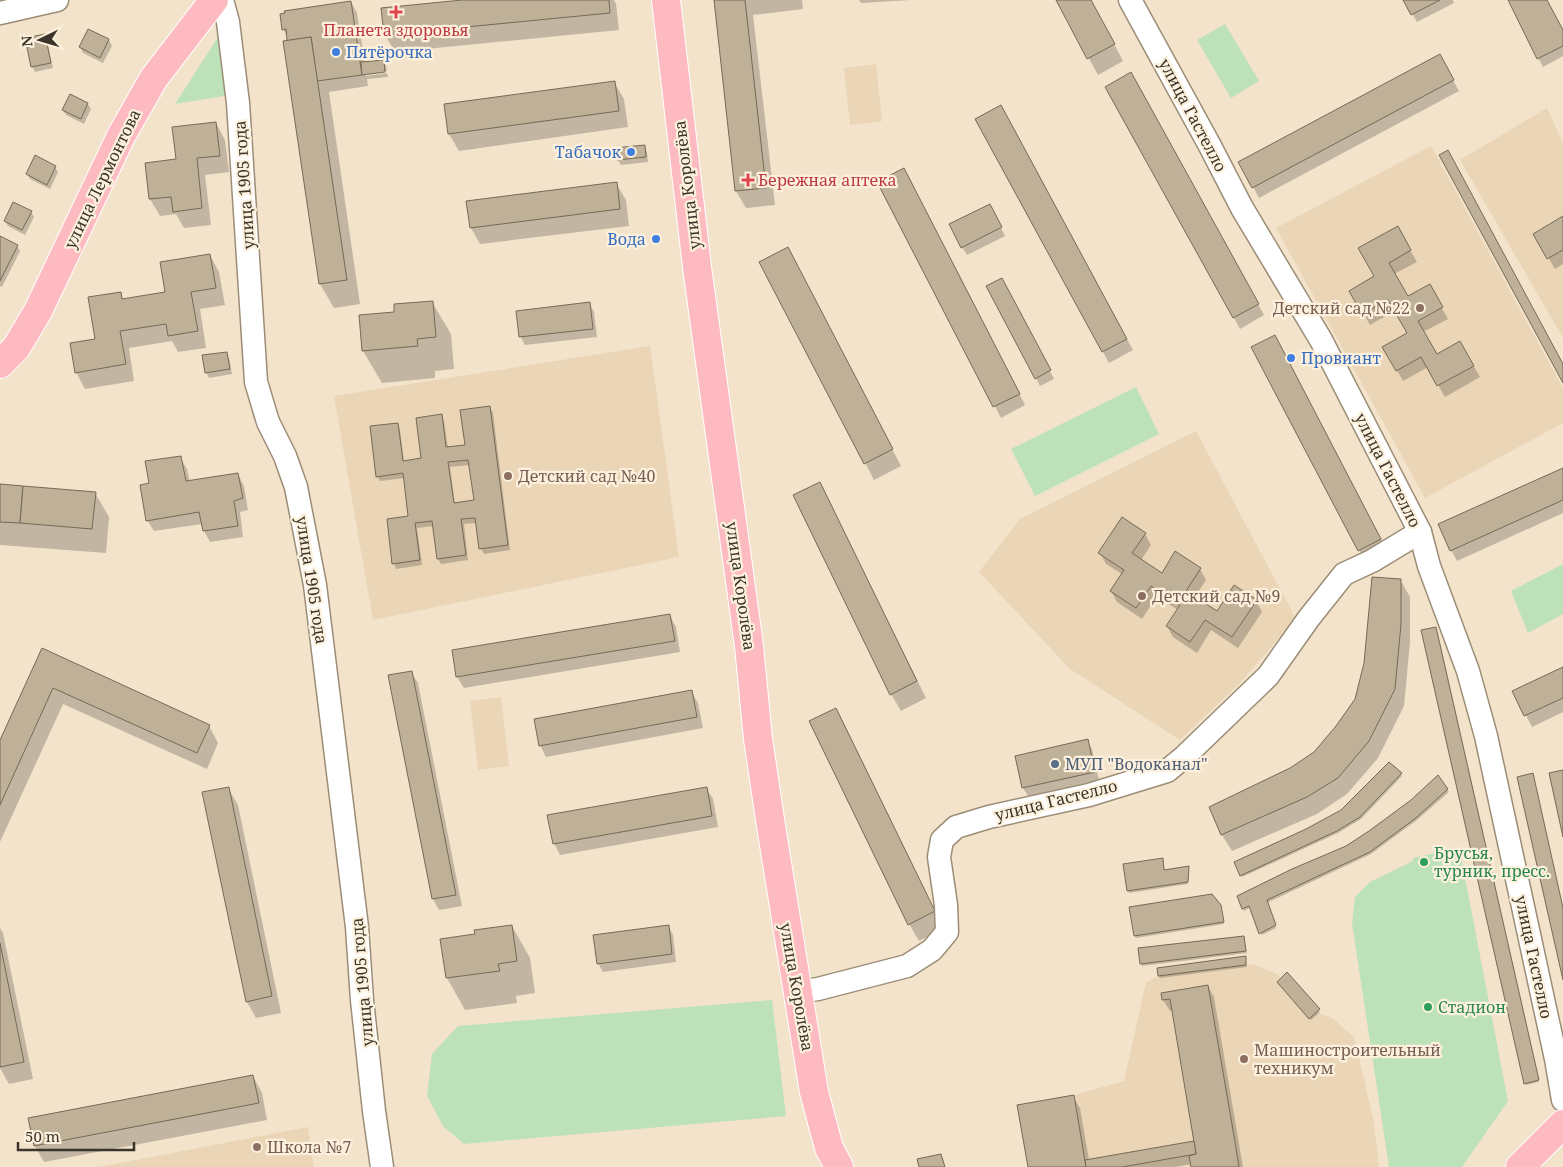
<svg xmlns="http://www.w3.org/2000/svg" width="1563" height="1167" font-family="'Noto Serif',serif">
<rect width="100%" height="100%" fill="#f3e3cb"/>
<g fill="#ead6b7">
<path d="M876,64L882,121L850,125L844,68Z"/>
<path d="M1547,108L1563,143V338L1460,160Z"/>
<path d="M1431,146L1563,388V423L1425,498L1276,228Z"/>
<path d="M650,346L679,557L373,620L334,396Z"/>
<path d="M1196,431L1296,619L1238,685L1180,740L1070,669L979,572L1020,519Z"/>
<path d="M501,697L509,766L478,770L470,701Z"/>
<path d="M1253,964L1277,974L1310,1011L1331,1017L1354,1037L1374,1122L1379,1167H1028L1017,1105L1074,1095L1124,1081L1146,982L1163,974Z"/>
<path d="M308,1127L314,1167H99Z"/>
</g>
<g fill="#bde1b8">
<path d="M1225,24L1259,81L1231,98L1197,40Z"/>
<path d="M222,31L230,95L175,104Z"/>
<path d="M1136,387L1159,434L1035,496L1011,449Z"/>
<path d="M1563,564V614L1528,633L1511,591Z"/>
<path d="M1451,848L1461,857L1508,1101L1462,1167H1389L1352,923L1355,897L1370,882L1413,861V858L1431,854Z"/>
<path d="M772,1000L786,1116L464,1144L443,1126L427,1096L432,1054L458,1026Z"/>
</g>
<g fill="#0003" fill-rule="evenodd">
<path d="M474,0H614L616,4L619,30L395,52L385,35L383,9Z"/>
<path d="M715,0H802L803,9L753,15L775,205L746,208L736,191Z"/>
<path d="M859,0H910L861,3Z"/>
<path d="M1057,0H1091L1123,61L1098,75Z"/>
<path d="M1405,0H1453L1454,3L1417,22Z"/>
<path d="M1509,0H1545L1563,33V56L1543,67Z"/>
<path d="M351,2L357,13L365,63L383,61L386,66L387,71L366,73V76L387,73L388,77L367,79L368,86L329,92L360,304L334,308L320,284L290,42L283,29Z"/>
<path d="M89,30L109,40L112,46L103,63L83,53L80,47Z"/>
<path d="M44,36L47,41L53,68L35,72L32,67Z"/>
<path d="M1439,55L1459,91L1259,198L1240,163Z"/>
<path d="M1131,74L1264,315L1240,329L1234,318Z"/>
<path d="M614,82L624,99L628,127L459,151L449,134L445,105Z"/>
<path d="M70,96L88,104L91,109L84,124L66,115L63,110Z"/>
<path d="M1007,117L1133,350L1109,363L977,119Z"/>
<path d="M216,123L225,140L229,172L205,175L211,225L184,228L176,214L160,216L150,199L146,164L177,160Z"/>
<path d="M644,146L647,152L648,162L621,165L618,160Z"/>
<path d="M55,167L58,172L50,189L30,179L27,174Z"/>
<path d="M910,181L1025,405L1001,418L879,183Z"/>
<path d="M616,183L626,200L629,226L480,244L471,228Z"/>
<path d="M31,212L34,217L25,235L8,226L5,221Z"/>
<path d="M994,213L1005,236L967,255L962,247Z"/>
<path d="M1563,218V264L1555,269L1535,235Z"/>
<path d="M1397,227L1417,262L1394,274L1407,298L1429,285L1448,319L1423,332L1437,356L1460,343L1480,377L1445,397L1428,367L1403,381L1384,347L1408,333L1396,310L1370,325L1351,291L1376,277Z"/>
<path d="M0,237L17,246L20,251L2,287L0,286Z"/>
<path d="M657,238L659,244L657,245L654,240Z"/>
<path d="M788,248L901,466L874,480L761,262Z"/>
<path d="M210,255L219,272L225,305L200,309L206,348L178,352L172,341L129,348L134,381L85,389L76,372L97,340L120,293L124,300L166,293Z"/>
<path d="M1006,287L1054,379L1040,386L1036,378Z"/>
<path d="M432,302L451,334L454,369L435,371V378L382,383L363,351L360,316L396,313Z"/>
<path d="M589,303L594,312L597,337L525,345L521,337L518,312Z"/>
<path d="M1280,348L1387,550L1366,561L1359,550Z"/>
<path d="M226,353L229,358L232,374L209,378L206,372Z"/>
<path d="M490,407L493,413L510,550L484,554L481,548L477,523L464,524L468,560L441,564L438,559L434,526L417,528L422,565L396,569L394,563L410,517L405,478L380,481L377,476L397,424L400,429L404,462L422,459L441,416L444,421L448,448L466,446ZM470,465L475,501L455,504L450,467Z"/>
<path d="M180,458L187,469L190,482L238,474L244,486L248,510L240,512L243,537L210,542L204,531L202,524L154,531L147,520L150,484Z"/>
<path d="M1563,469V513L1457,561L1451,550Z"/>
<path d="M820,484L926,698L901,711L891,694Z"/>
<path d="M0,486L95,493L109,517L106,553L0,545Z"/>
<path d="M1145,534L1151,545L1141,560L1162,574L1200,569L1206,580L1194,598L1218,613L1256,601L1262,612L1238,648L1211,630L1197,653L1173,637L1167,626L1178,610L1157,596L1142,619L1117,602L1111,591L1122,574L1106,564L1100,553Z"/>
<path d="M1401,581L1410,597V642L1404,706L1378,758L1347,794L1317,814L1232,851L1222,835L1211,808L1290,769L1315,753L1337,727L1356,699Z"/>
<path d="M670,616L676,627L680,652L464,688L457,677Z"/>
<path d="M1437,630L1539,1082L1526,1085L1525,1083Z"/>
<path d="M42,650L209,726L218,743L207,769L63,704L0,842V743Z"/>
<path d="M1563,669V712L1532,727L1514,692Z"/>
<path d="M411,672L418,683L462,906L439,910L433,899L389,676Z"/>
<path d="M691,691L698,703L703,728L546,757L540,745Z"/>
<path d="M845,726L943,929L919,941L909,924Z"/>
<path d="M1087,741L1092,749L1099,780L1028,796L1023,788Z"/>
<path d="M1401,774L1402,776L1361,819L1338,833L1242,877L1235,862L1307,830L1342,811Z"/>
<path d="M1438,777L1449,792L1417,820L1371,854L1267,903L1276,928L1262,935L1251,907L1244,911L1239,896L1346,847L1411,801Z"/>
<path d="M228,788L238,805L281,1013L256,1018L247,1002Z"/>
<path d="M706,788L713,799L718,827L560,855L554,843Z"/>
<path d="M1163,861L1165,872L1189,868L1188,884L1129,893L1124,865Z"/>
<path d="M1220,906L1224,924L1136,938L1135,936L1130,908Z"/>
<path d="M512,926L530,958L535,993L516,996L517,1003L465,1010L447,978L441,940L476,935Z"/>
<path d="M668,926L673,935L676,962L603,972L598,963Z"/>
<path d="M0,928L3,933L33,1079L9,1084L0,1068Z"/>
<path d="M1244,937L1247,953L1142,966L1141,964Z"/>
<path d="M1245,957L1247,967L1160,978L1159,976L1158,969Z"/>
<path d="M1287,974L1320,1012L1311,1020L1279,984Z"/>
<path d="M1208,986L1214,997L1243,1167H1193L1192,1164L1174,1167H1029L1073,1097L1080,1108L1089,1160L1195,1142L1173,1010L1170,1011L1163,1000Z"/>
<path d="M253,1076L262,1093L267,1120L44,1162L35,1146Z"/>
</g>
<g fill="#bfb098" stroke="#776954" fill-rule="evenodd">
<path d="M462,0H609L610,13L384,35L381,8Z"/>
<path d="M714,0H745L766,188L735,191Z"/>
<path d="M1056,0H1091L1115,44L1087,59Z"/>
<path d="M1403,0H1440L1411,15Z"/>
<path d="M1508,0H1547L1563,30V46L1537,59Z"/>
<path d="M351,1L362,75L317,81L311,37L287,41L286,29L282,30L280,14L285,13L284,11Z"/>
<path d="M88,29L109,39L100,58L79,47Z"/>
<path d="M45,34L51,63L31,67L25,38Z"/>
<path d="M311,37L347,280L319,284L283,41Z"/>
<path d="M1440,54L1454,80L1252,188L1238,162Z"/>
<path d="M384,60L385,72L362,75L361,62Z"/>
<path d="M1131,72L1259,304L1233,318L1105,87Z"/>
<path d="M615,81L619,111L448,134L444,104Z"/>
<path d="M70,94L88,103L81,119L62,110Z"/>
<path d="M1001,105L1127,339L1102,352L975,119Z"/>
<path d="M216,122L220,156L197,158L202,208L173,212L171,197L149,199L145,163L176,159L172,127Z"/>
<path d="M645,145L646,157L617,160L615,148Z"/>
<path d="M1448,150L1563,364V383L1439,155Z"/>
<path d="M35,155L56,166L47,185L26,174Z"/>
<path d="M904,168L1020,394L993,407L877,182Z"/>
<path d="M617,182L620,209L470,228L466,201Z"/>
<path d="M13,202L32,211L22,230L4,221Z"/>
<path d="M990,204L1002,227L961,248L949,224Z"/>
<path d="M1563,216V250L1547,259L1533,234Z"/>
<path d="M1398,226L1411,250L1389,263L1408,296L1430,284L1443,307L1418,321L1437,354L1460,341L1474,366L1437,386L1421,357L1396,371L1382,347L1407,333L1388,300L1362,314L1349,291L1374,276L1358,248Z"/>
<path d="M0,236L18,245L0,281Z"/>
<path d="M788,247L893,449L864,464L759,262Z"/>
<path d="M210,254L216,288L191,292L198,331L168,336L166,324L120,331L126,364L75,373L70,343L95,339L88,297L121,292L122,299L165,292L160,262Z"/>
<path d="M1002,278L1051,370L1035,379L986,286Z"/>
<path d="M433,301L436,337L417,339L418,346L362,351L359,315L394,312V304Z"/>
<path d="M590,302L593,329L519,337L516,311Z"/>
<path d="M1275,335L1381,539L1358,551L1251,347Z"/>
<path d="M227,352L230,369L205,373L202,355Z"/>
<path d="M490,406L508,545L479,549L475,518L461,519L466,555L437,559L432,521L415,523L420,560L392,564L387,519L408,516L403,473L376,477L370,426L398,423L403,461L421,458L416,418L442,414L446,447L465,445L460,410ZM468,460L474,500L454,503L448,462Z"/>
<path d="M181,456L186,481L238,473L243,498L234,501L238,526L203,531L199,512L146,521L140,485L149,483L145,461Z"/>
<path d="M1563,468V500L1450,551L1438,524Z"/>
<path d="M820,482L917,681L890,695L793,495Z"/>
<path d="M0,484L23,486L20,523L0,522Z"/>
<path d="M23,486L96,492L92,529L20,523Z"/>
<path d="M1122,517L1146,533L1132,553L1162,573L1175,551L1201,568L1186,591L1217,611L1234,585L1257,600L1232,637L1205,620L1190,642L1166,626L1180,605L1151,586L1136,608L1110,591L1124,570L1098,553Z"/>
<path d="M1372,577L1401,579V624L1395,689L1369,741L1338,778L1307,797L1221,835L1209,807L1290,768L1314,752L1336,726L1355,699L1364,663Z"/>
<path d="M670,614L675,641L456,677L452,650Z"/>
<path d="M1436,627L1539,1080L1524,1084L1421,630Z"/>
<path d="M42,648L210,725L197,753L53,688L0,805V740Z"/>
<path d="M1563,667V698L1524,716L1512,691Z"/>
<path d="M412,671L456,895L432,899L388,675Z"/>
<path d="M692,690L697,717L539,746L534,719Z"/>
<path d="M836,708L935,911L908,925L809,721Z"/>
<path d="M1088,739L1095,772L1022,788L1015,756Z"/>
<path d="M1389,762L1402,773L1360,817L1337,831L1240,876L1234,862L1306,829L1341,810Z"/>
<path d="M1563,770V837L1549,773Z"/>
<path d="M1533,773L1563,908V980L1517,777Z"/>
<path d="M1438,775L1448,789L1416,818L1370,852L1267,900L1276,925L1259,934L1249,906L1242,909L1237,896L1292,869L1346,846L1369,831L1411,800Z"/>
<path d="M229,787L272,996L246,1002L202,792Z"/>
<path d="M707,787L712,816L553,844L547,815Z"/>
<path d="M1163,858L1164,870L1189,866L1188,882L1127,891L1123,864Z"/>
<path d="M1212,894L1221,905L1224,922L1134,936L1129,907Z"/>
<path d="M512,925L517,961L498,964L500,971L446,978L440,939L475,934L474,930Z"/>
<path d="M669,925L672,954L597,964L593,935Z"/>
<path d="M1244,936L1246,951L1140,964L1138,948Z"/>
<path d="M0,943L24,1062L0,1067Z"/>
<path d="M1246,956V965L1158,976L1157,968Z"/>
<path d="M1287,972L1320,1009L1309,1019L1277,982Z"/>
<path d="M1208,985L1234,1136L1239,1167H1191L1189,1156L1196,1154L1170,999L1162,1000L1161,993Z"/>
<path d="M253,1075L259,1103L34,1146L28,1118Z"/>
<path d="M1074,1095L1086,1167H1028L1017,1105Z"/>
<path d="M1194,1141L1196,1154L1122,1167H1086L1085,1160Z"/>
<path d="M941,1154L945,1167H919L917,1159Z"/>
</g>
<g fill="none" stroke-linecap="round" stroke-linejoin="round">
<g stroke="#9c8d77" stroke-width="25">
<g id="minor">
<path d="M222,0L228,22L238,103L256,382L268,422L285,456L296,487L315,585L357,927L362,1000L374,1111L382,1167"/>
<path d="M1130,0L1210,146L1242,208L1321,340L1420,532L1429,566L1468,671L1486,736L1556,1059L1563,1100"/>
<path d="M0,13L57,0"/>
<path d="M797,992L818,989L907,966L932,950L947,932L946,905L939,857L942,840L956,827L989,817L1089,795L1167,771L1184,757L1268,676L1309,618L1344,574L1372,561L1420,532"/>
</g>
</g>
<g stroke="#fff" stroke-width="30">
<g id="major">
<path d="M666,0L697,267L749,646L758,739L771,826L814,1092L829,1148L839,1167"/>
<path d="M0,364L16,348L38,311L121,136L154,78L214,0"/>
<path d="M1520,1167L1563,1124"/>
</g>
</g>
<use href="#minor" stroke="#fff" stroke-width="22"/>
<use href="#major" stroke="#fdbbc1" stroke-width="28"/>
</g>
<g fill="#e0444e" stroke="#fdf1dd" stroke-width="2">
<path d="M393.5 4.5h5v5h5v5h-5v5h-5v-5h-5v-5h5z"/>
<path d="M745.5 172.5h5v5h5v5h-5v5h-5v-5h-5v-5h5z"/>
</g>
<g fill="#3f7fe0" stroke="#fdf1dd" stroke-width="2">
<circle cx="336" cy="52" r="5"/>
<circle cx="631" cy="152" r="5"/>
<circle cx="656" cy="239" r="5"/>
<circle cx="1291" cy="358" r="5"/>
</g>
<g fill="#8d6e63" stroke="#fdf1dd" stroke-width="2">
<circle cx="1420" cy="308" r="5"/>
<circle cx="508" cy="476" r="5"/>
<circle cx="1142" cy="596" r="5"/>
<circle cx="1244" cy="1059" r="5"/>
<circle cx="257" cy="1147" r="5"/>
</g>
<circle fill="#5c6f8a" stroke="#fdf1dd" stroke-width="2" cx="1055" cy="764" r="5"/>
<g fill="#2e9e5b" stroke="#fdf1dd" stroke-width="2">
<circle cx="1424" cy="862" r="5"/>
<circle cx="1428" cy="1007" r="5"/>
</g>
<g text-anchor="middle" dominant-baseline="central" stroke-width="4.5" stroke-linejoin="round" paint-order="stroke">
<g font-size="16" fill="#be3a42" stroke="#fdf1dd">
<text x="396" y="30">Планета здоровья</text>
<text x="758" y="180" text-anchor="start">Бережная аптека</text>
</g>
<g font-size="16" fill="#366cbe" stroke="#fdf1dd" text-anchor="start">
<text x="346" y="52">Пятёрочка</text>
<text x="621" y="152" text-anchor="end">Табачок</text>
<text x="646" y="239" text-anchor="end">Вода</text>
<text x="1301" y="358">Провиант</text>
</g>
<g font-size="16" fill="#3a342a" stroke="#fdf1dd">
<text transform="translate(1193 115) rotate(62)">улица Гастелло</text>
<text transform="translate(102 179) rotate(-64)">улица Лермонтова</text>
<text transform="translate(244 185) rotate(-94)">улица 1905 года</text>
<text transform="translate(687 185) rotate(-97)">улица Королёва</text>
<text transform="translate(1388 470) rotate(63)">улица Гастелло</text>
<text transform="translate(312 580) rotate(81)">улица 1905 года</text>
<text transform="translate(741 586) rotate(82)">улица Королёва</text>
<text transform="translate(1056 800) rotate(-14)">улица Гастелло</text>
<text transform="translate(1534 957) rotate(78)">улица Гастелло</text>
<text transform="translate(362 982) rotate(-95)">улица 1905 года</text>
<text transform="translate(797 987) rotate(80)">улица Королёва</text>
</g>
<g font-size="16" fill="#785e54" stroke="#fdf1dd" text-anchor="start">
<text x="1410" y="308" text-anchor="end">Детский сад №22</text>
<text x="518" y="476">Детский сад №40</text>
<text x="1152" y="596">Детский сад №9</text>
<text x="1254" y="1050">Машиностроительный<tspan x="1254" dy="18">техникум</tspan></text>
<text x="267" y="1147">Школа №7</text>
</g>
<g font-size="16" fill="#4e5e75" stroke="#fdf1dd" text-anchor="start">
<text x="1065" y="764">МУП "Водоканал"</text>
</g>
<g font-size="16" fill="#27864d" stroke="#fdf1dd" text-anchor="start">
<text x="1434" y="853">Брусья,<tspan x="1434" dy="18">турник, пресс.</tspan></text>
<text x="1438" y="1007">Стадион</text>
</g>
</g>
<g transform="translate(40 40) rotate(265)" stroke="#fdf1dd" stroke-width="4" paint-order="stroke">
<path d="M0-4L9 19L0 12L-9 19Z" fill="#3a342a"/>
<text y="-8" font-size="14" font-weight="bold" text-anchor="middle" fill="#3a342a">N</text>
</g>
<path d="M18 1142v8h116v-8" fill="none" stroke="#3a342a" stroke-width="2.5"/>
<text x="25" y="1142" font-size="15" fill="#3a342a" stroke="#fdf1dd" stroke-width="4" paint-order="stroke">50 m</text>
</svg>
